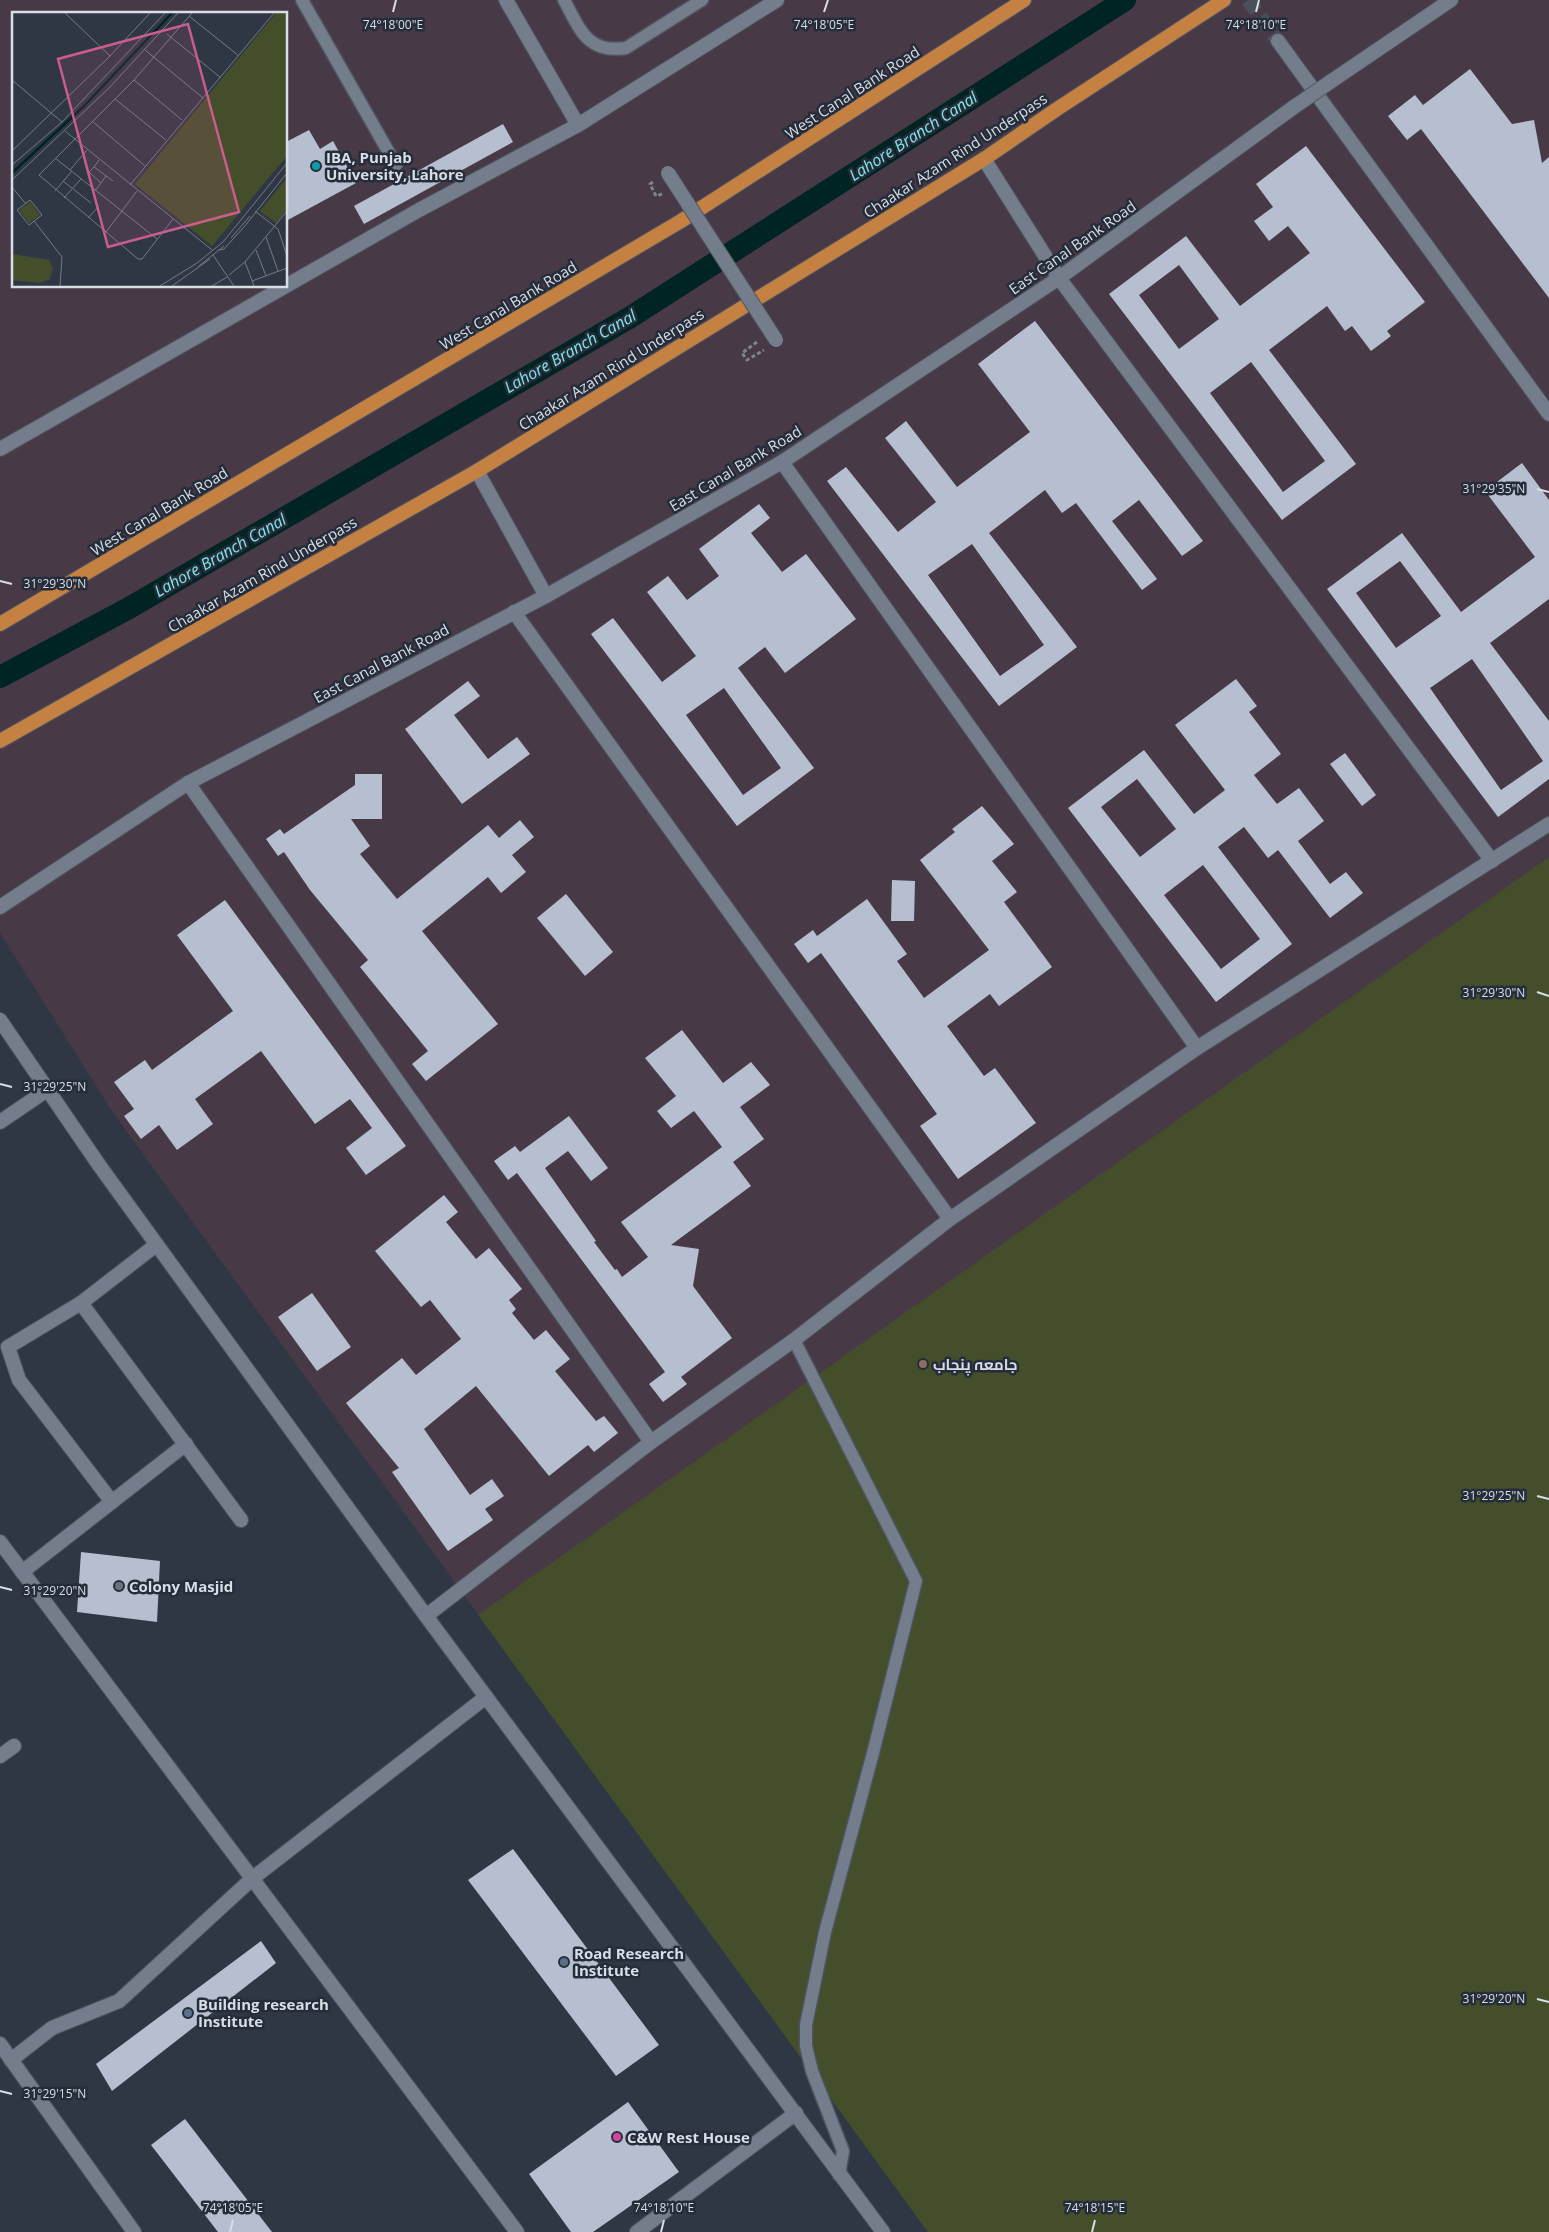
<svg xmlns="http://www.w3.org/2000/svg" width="1549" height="2232" font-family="'Open Sans',Cairo,sans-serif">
<rect width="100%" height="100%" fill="#303744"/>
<path fill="#483947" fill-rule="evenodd" d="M0,0H1549V2232H928L114,1114L0,933ZM14,14H286V286H14Z"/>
<path fill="#454e2b" d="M1549,857V2232H928L478,1615Z"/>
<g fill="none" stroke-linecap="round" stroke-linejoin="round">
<path stroke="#002323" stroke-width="22" d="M0,677L129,608L629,318L1125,0"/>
</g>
<g fill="#b5bfcf" fill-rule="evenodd">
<path d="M1470,69L1512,124L1534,120L1542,163L1549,157V298L1421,129L1407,140L1388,116L1415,95L1423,105Z"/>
<path d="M503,124L513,142L364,224L354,206Z"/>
<path d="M309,130L320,149L333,141L356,183L286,221V142Z"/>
<path d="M1306,146L1425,302L1387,331L1391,336L1371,351L1352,326L1345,331L1327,306L1269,350L1356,464L1282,520L1109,294L1186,236L1240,306L1310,253L1288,226L1269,241L1254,221L1273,207L1256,184ZM1179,265L1219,319L1179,349L1139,295ZM1251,362L1325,461L1283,492L1210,393Z"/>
<path d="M1035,321L1203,541L1182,556L1139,500L1112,521L1157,579L1142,590L1076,503L1062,513L1045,490L989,533L1077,647L999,706L827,481L846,467L898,532L936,502L885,438L906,421L957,487L1030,432L978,364ZM972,544L1044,645L1000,676L928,575Z"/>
<path d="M1522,463L1549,500V599L1490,643L1549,721V779L1498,817L1327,589L1402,533L1461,612L1535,557L1485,491ZM1400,561L1441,616L1396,648L1356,593ZM1472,659L1543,761L1501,790L1430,688Z"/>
<path d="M759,504L770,518L751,533L782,572L806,554L856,619L785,673L765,647L738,668L814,768L737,826L591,634L613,618L662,682L696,656L647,592L668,576L687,600L719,576L699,549ZM724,688L781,768L743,795L686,715Z"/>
<path d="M1236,679L1257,706L1249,712L1281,754L1254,775L1277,804L1299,788L1324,821L1298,841L1330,884L1346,872L1363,893L1330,918L1278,850L1268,858L1244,827L1218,847L1292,944L1216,1002L1068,808L1144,750L1194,814L1225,790L1175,725ZM1137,779L1176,829L1140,857L1101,807ZM1203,865L1260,939L1221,969L1164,895Z"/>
<path d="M468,681L480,696L454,715L488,759L517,737L530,754L462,804L405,729Z"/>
<path d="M1345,753L1376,795L1362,806L1330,764Z"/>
<path d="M355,774H382V819H351L370,846L360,854L397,899L488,825L499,838L520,820L534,837L512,855L526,872L501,893L488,877L422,931L498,1024L426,1081L412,1064L428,1051L360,967L368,960L310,890L284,852L278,856L266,839L280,829L284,834L355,785Z"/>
<path d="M982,806L1014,844L992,861L1017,892L1004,902L1052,967L999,1006L990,994L947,1026L984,1076L995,1068L1036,1123L958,1179L920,1126L937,1114L821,953L808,963L794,944L813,930L817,936L867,899L907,954L897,961L924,998L989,950L920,860L955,832L952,829Z"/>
<path d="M892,880L915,881L914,921H891Z"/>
<path d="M566,894L613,952L585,976L537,918Z"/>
<path d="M225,900L406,1146L366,1175L346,1148L372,1128L350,1099L315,1124L261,1051L195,1099L213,1124L177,1150L159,1125L141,1139L124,1116L134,1109L114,1082L145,1060L152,1070L233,1011L177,935Z"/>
<path d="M682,1030L723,1083L751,1062L770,1085L740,1107L764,1139L733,1162L751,1186L671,1245L699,1249L693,1286L732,1338L681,1377L687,1384L663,1402L649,1384L665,1372L517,1173L508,1180L494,1161L515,1146L520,1152L569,1116L608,1168L591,1181L568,1151L545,1168L596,1241L594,1242L615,1270L617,1269L622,1277L648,1257L621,1222L722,1147L694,1111L671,1128L657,1111L676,1096L645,1058Z"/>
<path d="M444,1195L458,1212L446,1222L476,1259L489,1248L522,1289L509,1300L516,1309L512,1313L534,1340L546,1330L570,1359L555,1371L596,1421L604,1416L618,1433L594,1452L588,1445L549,1476L476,1386L424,1429L470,1495L492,1479L504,1496L485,1509L493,1520L448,1551L392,1472L399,1468L346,1403L402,1358L416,1375L461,1339L430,1300L421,1307L375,1251Z"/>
<path d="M312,1293L351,1347L317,1371L278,1317Z"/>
<path d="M81,1552L160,1561L157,1622L77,1612Z"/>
<path d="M513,1849L659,2045L616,2076L468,1880Z"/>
<path d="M261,1941L276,1963L112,2091L96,2064Z"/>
<path d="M628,2102L679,2172L593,2232H571L529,2174Z"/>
<path d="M185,2119L272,2232H218L151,2145Z"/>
</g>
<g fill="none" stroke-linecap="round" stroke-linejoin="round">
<path stroke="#49505c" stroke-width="14" stroke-dasharray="14 7" stroke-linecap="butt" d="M1248,0L1278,41"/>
<g stroke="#4e545f" stroke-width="15">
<g id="service">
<path d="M302,0L396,165"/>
<path d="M564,0C580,29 587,54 626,48L702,0"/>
<path d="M794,1340L916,1581L873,1753L825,1932L806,2025V2046L812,2071L843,2151L839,2175"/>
</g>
</g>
<g stroke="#4e545f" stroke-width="16">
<g id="minor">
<path d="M1278,41L1549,414"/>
<path d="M1330,82L1451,0"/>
<path d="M984,159L1059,278L1492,861"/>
<path d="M0,449L419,210L578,125L777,0"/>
<path d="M782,462L1197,1048"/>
<path d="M477,471L546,596"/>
<path d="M514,612L950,1219"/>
<path d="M188,783L651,1442"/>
<path d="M0,907L188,783L546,596L782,462L1059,278L1294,107"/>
<path d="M0,1122L47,1090"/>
<path d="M156,1245L81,1303L241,1520"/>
<path d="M81,1303L8,1347L19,1380L112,1502"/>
<path d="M0,1542L517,2232"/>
<path d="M22,1572L186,1444"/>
<path d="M426,1616L651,1442L794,1340L950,1219L1197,1048L1549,824"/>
<path d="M0,1756L14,1746"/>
<path d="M0,2044L134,2232"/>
<path d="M11,2060L52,2028L119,2001L253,1878L486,1697"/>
<path d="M637,2232L796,2113"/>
</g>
</g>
<g stroke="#4e545f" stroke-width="16">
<g id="tertiary">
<path d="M506,0L578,125"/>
<path d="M0,1020L99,1165L426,1616L883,2232"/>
</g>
</g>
<g stroke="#4e545f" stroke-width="16">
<g id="trunk">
<path d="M0,624L681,221L1024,0"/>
<path d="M0,741L477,471L984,159L1060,107L1224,0"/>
</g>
</g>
<g stroke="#7e848f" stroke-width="3" stroke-dasharray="4 2.5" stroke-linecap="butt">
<path d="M653,182L650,184L656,196L662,194"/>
<path d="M757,342L742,353L747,360L764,350"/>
</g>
<use href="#service" stroke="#747d8c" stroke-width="12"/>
<use href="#minor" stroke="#747d8c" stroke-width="14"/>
<use href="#tertiary" stroke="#747d8c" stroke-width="14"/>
<use href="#trunk" stroke="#c48142" stroke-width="14"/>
<g stroke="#4e545f" stroke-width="16" stroke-linecap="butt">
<path id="pedestrian-bridge" d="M668,173L776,340"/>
</g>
<g stroke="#4e545f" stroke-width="16" stroke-linecap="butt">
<path id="minor-bridge" d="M1294,107L1330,82"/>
</g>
<use href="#pedestrian-bridge" stroke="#747d8c" stroke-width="14"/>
<use href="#minor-bridge" stroke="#747d8c" stroke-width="14"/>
</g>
<path fill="none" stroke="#d9dee6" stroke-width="2" d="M393,12L396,0M824,12L828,0M1256,12L1259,0M1537,489L1549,492M0,581L12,584M1537,992L1549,996M0,1084L12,1087M1537,1496L1549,1499M0,1587L12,1590M1537,1999L1549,2002M0,2091L12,2094M230,2232L233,2220M661,2232L664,2220M1092,2232L1095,2220"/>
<circle fill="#0f9aa8" stroke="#262d3a" stroke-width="2" cx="316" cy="166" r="5"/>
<circle fill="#8d6e63" stroke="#262d3a" stroke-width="2" cx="923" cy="1364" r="5"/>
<circle fill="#6b7280" stroke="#262d3a" stroke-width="2" cx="119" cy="1586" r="5"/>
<g fill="#5c6f8a" stroke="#262d3a" stroke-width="2">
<circle cx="564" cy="1962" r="5"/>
<circle cx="188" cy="2013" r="5"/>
</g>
<circle fill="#d1479c" stroke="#262d3a" stroke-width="2" cx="617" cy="2137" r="5"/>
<g text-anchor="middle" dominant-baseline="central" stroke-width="5" stroke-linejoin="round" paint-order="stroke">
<g font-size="15" fill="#d9dee6" stroke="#262d3a">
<text transform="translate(852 92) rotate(-33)">West Canal Bank Road</text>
<text transform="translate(955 155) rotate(-33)">Chaakar Azam Rind Underpass</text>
<text transform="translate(1072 247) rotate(-35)">East Canal Bank Road</text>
<text transform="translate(508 305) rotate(-31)">West Canal Bank Road</text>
<text transform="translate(611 369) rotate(-32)">Chaakar Azam Rind Underpass</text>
<text transform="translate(735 468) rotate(-31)">East Canal Bank Road</text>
<text transform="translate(159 511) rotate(-31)">West Canal Bank Road</text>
<text transform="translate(262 574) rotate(-30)">Chaakar Azam Rind Underpass</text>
<text transform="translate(381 663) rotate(-28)">East Canal Bank Road</text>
</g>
<g font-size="15" font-weight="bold" fill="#d9dee6" stroke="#262d3a" text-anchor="start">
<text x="326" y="157">IBA, Punjab<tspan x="326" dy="17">University, Lahore</tspan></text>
<text x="933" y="1364">جامعہ پنجاب</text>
<text x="129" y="1586">Colony Masjid</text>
<text x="574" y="1953">Road Research<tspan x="574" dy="17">Institute</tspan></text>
<text x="198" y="2004">Building research<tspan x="198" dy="17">Institute</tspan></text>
<text x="627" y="2137">C&amp;W Rest House</text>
</g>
<g font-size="16" font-style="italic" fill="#7fe6e7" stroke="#262d3a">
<text transform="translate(913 136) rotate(-33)">Lahore Branch Canal</text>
<text transform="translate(570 351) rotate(-30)">Lahore Branch Canal</text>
<text transform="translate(220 555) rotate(-30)">Lahore Branch Canal</text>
</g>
</g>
<g transform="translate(12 12)">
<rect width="275" height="275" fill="#303744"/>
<path d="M264,1H275V144L200,234L123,172ZM275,166V197L264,211L248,199ZM18,190L28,203L17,211L7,198ZM0,242L37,248L41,257L37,268L27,271L0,268Z" fill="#454e2b"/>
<path fill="none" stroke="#002323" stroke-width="2.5" d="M0,161L71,95L160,1"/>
<path fill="none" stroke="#747a85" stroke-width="1" d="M53,1L98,44M177,4L227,44M155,22L209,66M133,38L191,86M0,68L50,110M122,68L170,108M103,87L154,128M80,109L133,154M53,119L200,238M0,139L98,44L138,1M43,146L145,227M87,148L82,155L101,169M0,153L50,110L153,1M82,155L77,160L89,171M58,158L75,138M0,168L97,76L166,1M51,169L79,191M118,173L262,1M0,175L13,191M43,179L60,159M83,179L94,164M52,186L69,167M18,188L30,203L17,213L5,198ZM243,199L266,217L275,244M76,206L87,194M161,207L130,247H126L27,163L122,68L180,1M22,209L50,245L48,274M94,220L125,179M254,225L266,259M219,226L238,204M207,238L212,237L232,215L275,161M244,238L254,264M201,243L222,274M233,250L242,274M187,254L212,234M217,263L233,250L275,199M240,269L275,256M148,274L185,251L211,230L275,151M160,274L198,247M200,274L215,265"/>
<path fill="#ca5d8c" fill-opacity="0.15" stroke="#ca5d8c" stroke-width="2.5" d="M176,12L227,200L96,235L46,47Z"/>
<rect width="275" height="275" fill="none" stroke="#d9dee6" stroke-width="2.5"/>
</g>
<g font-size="12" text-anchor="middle" fill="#d9dee6" stroke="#262d3a" stroke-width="5" stroke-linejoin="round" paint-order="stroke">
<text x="393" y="29">74°18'00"E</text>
<text x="824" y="29">74°18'05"E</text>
<text x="1256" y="29">74°18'10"E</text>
<text x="1494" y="493">31°29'35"N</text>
<text x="55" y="588">31°29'30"N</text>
<text x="1494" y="997">31°29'30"N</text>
<text x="55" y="1091">31°29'25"N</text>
<text x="1494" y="1500">31°29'25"N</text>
<text x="55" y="1595">31°29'20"N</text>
<text x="1494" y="2003">31°29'20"N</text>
<text x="55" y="2098">31°29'15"N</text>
<text x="233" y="2212">74°18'05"E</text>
<text x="664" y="2212">74°18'10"E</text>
<text x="1095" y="2212">74°18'15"E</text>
</g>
</svg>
